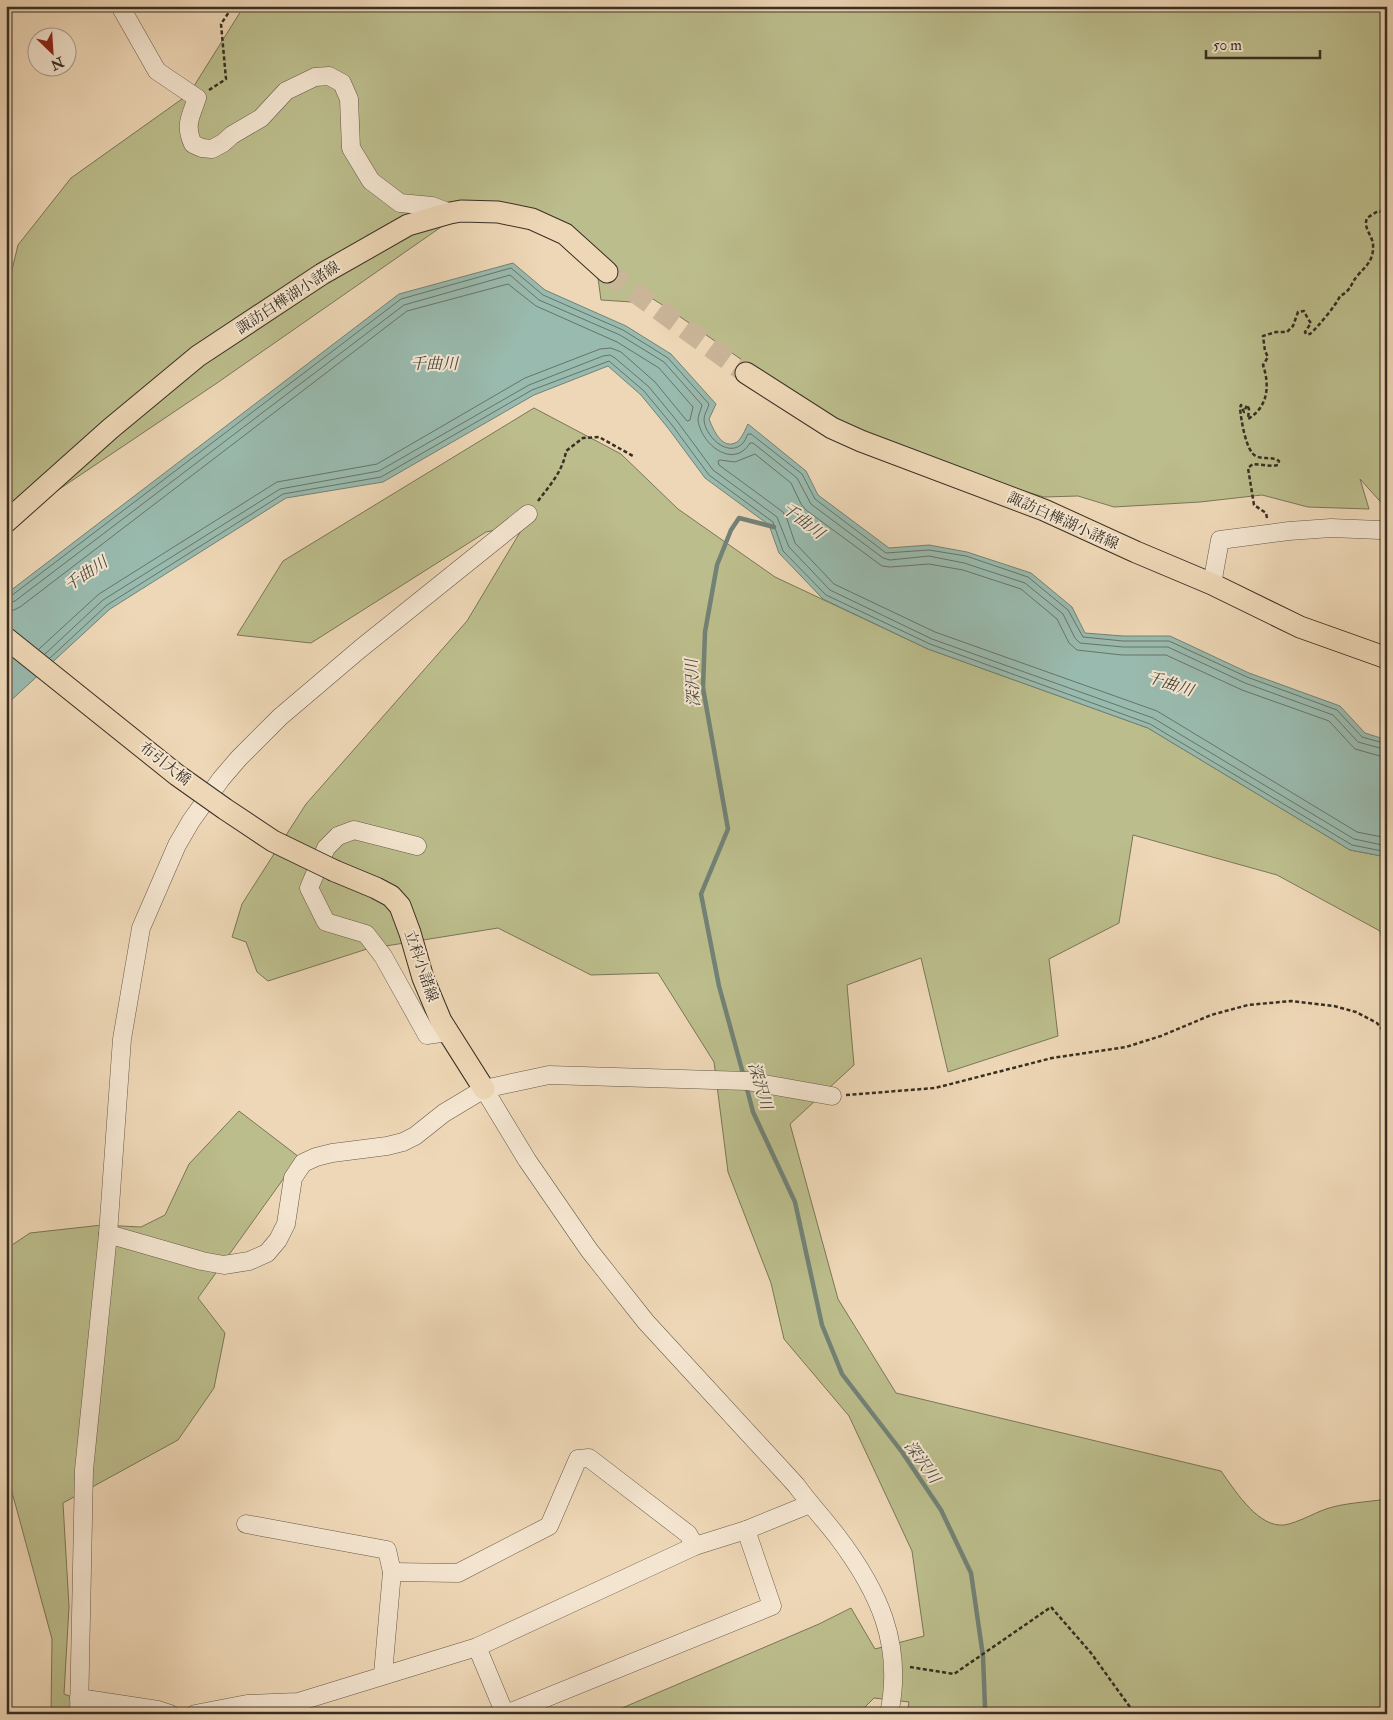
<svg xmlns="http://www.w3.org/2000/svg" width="1393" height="1720" font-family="'IM FELL Double Pica','Noto Serif JP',serif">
<rect width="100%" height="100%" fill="#eed7b6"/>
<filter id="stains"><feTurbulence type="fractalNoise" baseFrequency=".004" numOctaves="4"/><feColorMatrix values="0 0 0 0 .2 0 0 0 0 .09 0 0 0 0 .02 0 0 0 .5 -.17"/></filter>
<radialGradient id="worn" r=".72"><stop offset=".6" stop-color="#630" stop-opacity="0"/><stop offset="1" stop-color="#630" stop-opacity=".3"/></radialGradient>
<g fill="#bcbd8c" stroke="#7a7658">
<path d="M244,6H1387V509L1360,479L1369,509L1308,507L1262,495L1200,502L1114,507L1078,496L1044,497L956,471L864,435L765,376L669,309L640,291L632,302L601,300L598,278L580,239L477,202L217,383L6,525V282L11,274L18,245L71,178L189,94Z"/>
<path d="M534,408L621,454L678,509L775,577L928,649L1148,728L1350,850L1387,857V963L1380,931L1277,875L1133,835L1119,923L1049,959L1058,1036L948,1072L921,958L847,985L854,1065L790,1124L838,1299L896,1393L1221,1471C1234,1489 1255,1523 1279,1525C1290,1527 1314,1513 1326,1509C1343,1503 1368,1502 1387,1499V1714H907L909,1702L874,1698L858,1714H608L819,1624L851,1608L875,1649L924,1636L912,1551L849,1416L784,1339L771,1283L728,1172L714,1062L658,973L591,975L498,928L367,949L268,981L257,972L246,942L232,937L242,904L306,804L467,621L525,524L486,532L311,643L237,635L283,561Z"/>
<path d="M239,1111L299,1157L198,1298L225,1333L214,1388L178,1440L63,1503L69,1607L64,1694L119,1714H51L52,1639L6,1470V1249L30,1233L102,1225L141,1227L165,1215L189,1164Z"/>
</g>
<path fill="#99baae" stroke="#728276" d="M513,263L545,290L626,326L671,354L716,404L709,419C713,429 722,451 737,442C742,438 745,430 748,424L806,471L818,495L889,548L929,545L967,552L1031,573L1072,607L1085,633L1123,636H1170L1249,673L1340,706L1365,733L1387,740V857L1350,850L1148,728L928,649L823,599L779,553L769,525L705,478L668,428L641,395L608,366L534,395L383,482L286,498L110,609L6,705V594L399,294Z"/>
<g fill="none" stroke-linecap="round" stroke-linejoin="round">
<g stroke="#687468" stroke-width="1">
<path d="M6,598L11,596L401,299L511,268L543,295L623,330L668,358L709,404C708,409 704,414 704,419C704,435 727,458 742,444C745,442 746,437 748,434H751L802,474L815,499L886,553L929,550L966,556L1028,577L1068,610L1083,637L1123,641H1169L1247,677L1337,710L1362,737L1387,744"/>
<path d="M6,604L15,601L404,305L510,275L539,300L620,335L664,362L702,405C701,410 698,415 698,420C701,444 733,470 750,443H753L797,478L811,504L883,558L890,560L929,556L964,563L1025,583L1063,614L1075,638L1080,643L1123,647H1168L1245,683L1333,715L1358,742L1387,750"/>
<path d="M6,611L14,610L20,607L407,311L508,284L536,306L617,342L659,368L693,407L690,420L687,421L655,382L621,352L611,348L600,349L525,378L377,464L277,482L99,594L39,649"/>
<path d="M45,654L103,600L280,489L379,471L529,385L603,356L610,355L615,358L649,387L677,421L713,470L777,517L789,547L830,590L932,639L1153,718L1354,839L1387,846"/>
<path d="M50,658L107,605L283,494L381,477L532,390L609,361L644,391L672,425L709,475L773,522L783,551L826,595L930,644L1150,724L1352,845L1387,852"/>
<path d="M1387,758L1355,749L1329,721L1242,690L1166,655H1122L1077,650L1069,643L1057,619L1021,589L963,570L929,564L890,567L882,566L806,510L801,504L791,483L755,454L735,462L720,460L718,461L719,465L783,512L787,519L795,543L834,584L935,632L1157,711L1357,832L1387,838"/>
</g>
<g stroke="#728276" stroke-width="4.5">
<path d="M744,1077L719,986L701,894L728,829L703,688L705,632L717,565L731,530L739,518L774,527"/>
<path d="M746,1085L753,1112L795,1202L822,1325L842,1374L902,1452L941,1510L971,1573L983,1656L985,1708L983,1714"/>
</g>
<path stroke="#cab599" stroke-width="21" stroke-dasharray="21 11" stroke-linecap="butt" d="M607,272L746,373"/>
<g stroke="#665948" stroke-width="19">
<g id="minor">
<path d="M120,6L157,71L197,98C191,116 184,125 193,144L202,148L212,149L223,143L232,135L261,118L286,91L315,77L329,76L342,83L349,99L351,148L371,181L400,203L432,206L450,213"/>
<path d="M1212,584L1220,540L1289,531L1331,528L1380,530L1387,532"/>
<path d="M417,846L354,830L338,836L326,848L309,888L326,922L366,934L383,956L427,1035L448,1032"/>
<path d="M484,1089L527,1160L589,1250L646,1322L796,1485C809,1503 823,1518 837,1536C878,1590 904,1644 889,1714"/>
<path d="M108,1234L202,1261L224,1265L249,1261L267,1253L278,1240L286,1224L293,1178L303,1163L316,1157L332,1153L387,1146L403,1142L415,1136L444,1113L484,1089L549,1075L747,1081L832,1096"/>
<path d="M246,1524L387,1550L392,1572"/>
<path d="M477,1647L505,1714"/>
<path d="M383,1674L392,1572L458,1573L549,1526L578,1459L589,1458L688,1534L695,1546"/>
<path d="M79,1698L158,1710L170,1714"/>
<path d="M79,1714L84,1470L108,1234L122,1039L141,928L177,845L191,821L221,779L239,758L280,717L360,649L528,514"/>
<path d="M195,1714L247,1704L298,1702L477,1647L695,1546L746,1530L810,1504"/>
<path d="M506,1714L772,1606L746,1530"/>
</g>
</g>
<g stroke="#382f23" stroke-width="23">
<g id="major">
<path d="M746,373L832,428L861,441L1044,510L1136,552L1212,584L1300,627L1387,658"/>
<path d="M6,522L110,429L198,356L322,274L408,225L450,213L461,211L498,212L532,219L565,234L607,272"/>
<path d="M335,871L376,888L391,896L400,906L410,933L423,978L441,1021L484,1089"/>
</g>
</g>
<g stroke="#382f23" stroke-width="2.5" stroke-dasharray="4 2.5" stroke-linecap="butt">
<path d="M209,90L226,79L221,24L233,6"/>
<path d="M538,501C550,485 563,471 566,451L583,438L599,437L633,456"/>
<path d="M1267,518L1266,513L1254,505L1248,468L1253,464L1273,466L1278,465L1279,461C1271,456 1263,460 1256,456C1246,452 1241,419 1240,408L1241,405L1244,412L1247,405L1249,409L1248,419C1268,407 1270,386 1263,365L1268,357L1265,351L1263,336L1276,332H1287L1293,326L1298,312L1304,311L1308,319L1311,323L1305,332L1306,334H1310C1317,328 1337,304 1340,296C1352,290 1350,284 1358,275C1367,265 1374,260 1373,244C1372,235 1363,228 1367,218L1378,211L1387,213"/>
<path d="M846,1095L935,1088L1052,1058L1126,1047L1161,1036L1211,1015L1248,1005L1291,1001L1334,1006L1356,1012L1377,1023L1387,1036"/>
<path d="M910,1667L954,1674L1051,1607L1091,1653L1135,1714"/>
</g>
<use href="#minor" stroke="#f4e5d0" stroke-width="18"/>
<use href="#major" stroke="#eed7b6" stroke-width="21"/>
<g stroke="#382f23" stroke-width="23" stroke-linecap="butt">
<path id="major-bridge" d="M6,638L177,775L225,809L273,841L335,871"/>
</g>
<use href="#major-bridge" stroke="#eed7b6" stroke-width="21"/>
</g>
<g text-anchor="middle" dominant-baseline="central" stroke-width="4" stroke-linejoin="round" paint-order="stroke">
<g font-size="15" fill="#382f23" stroke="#f4e5d0">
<text transform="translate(288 298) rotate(-33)">諏訪白樺湖小諸線</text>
<text transform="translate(1063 521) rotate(24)">諏訪白樺湖小諸線</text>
<text transform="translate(165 764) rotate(38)">布引大橋</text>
<text transform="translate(421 966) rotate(71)">立科小諸線</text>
</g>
<g font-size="16" font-style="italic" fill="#4b4b3f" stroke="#f4e5d0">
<text x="434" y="364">千曲川</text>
<text transform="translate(803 521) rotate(38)">千曲川</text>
<text transform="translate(86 574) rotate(-34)">千曲川</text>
<text transform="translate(693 683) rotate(-93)">深沢川</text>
<text transform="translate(1170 684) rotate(18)">千曲川</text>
<text transform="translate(760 1086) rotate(74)">深沢川</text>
<text transform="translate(922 1462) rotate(54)">深沢川</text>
</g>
</g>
<rect width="1393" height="1720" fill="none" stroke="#eed7b6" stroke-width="25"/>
<rect x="8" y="8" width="1378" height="1705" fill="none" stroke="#382f23" stroke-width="2.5"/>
<rect x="12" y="12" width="1368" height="1695" fill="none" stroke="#382f23"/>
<g transform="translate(52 52) rotate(155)"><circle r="24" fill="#f4e5d0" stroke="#a99c8b"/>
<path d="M0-4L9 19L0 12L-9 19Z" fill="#8f2418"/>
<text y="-8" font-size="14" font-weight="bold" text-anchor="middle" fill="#382f23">N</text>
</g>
<path d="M1206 50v8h114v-8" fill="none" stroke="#382f23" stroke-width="2.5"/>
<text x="1213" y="50" font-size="15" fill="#382f23" stroke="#f4e5d0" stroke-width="4" paint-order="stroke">50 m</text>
<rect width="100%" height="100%" filter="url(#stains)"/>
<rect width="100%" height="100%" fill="url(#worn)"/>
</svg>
